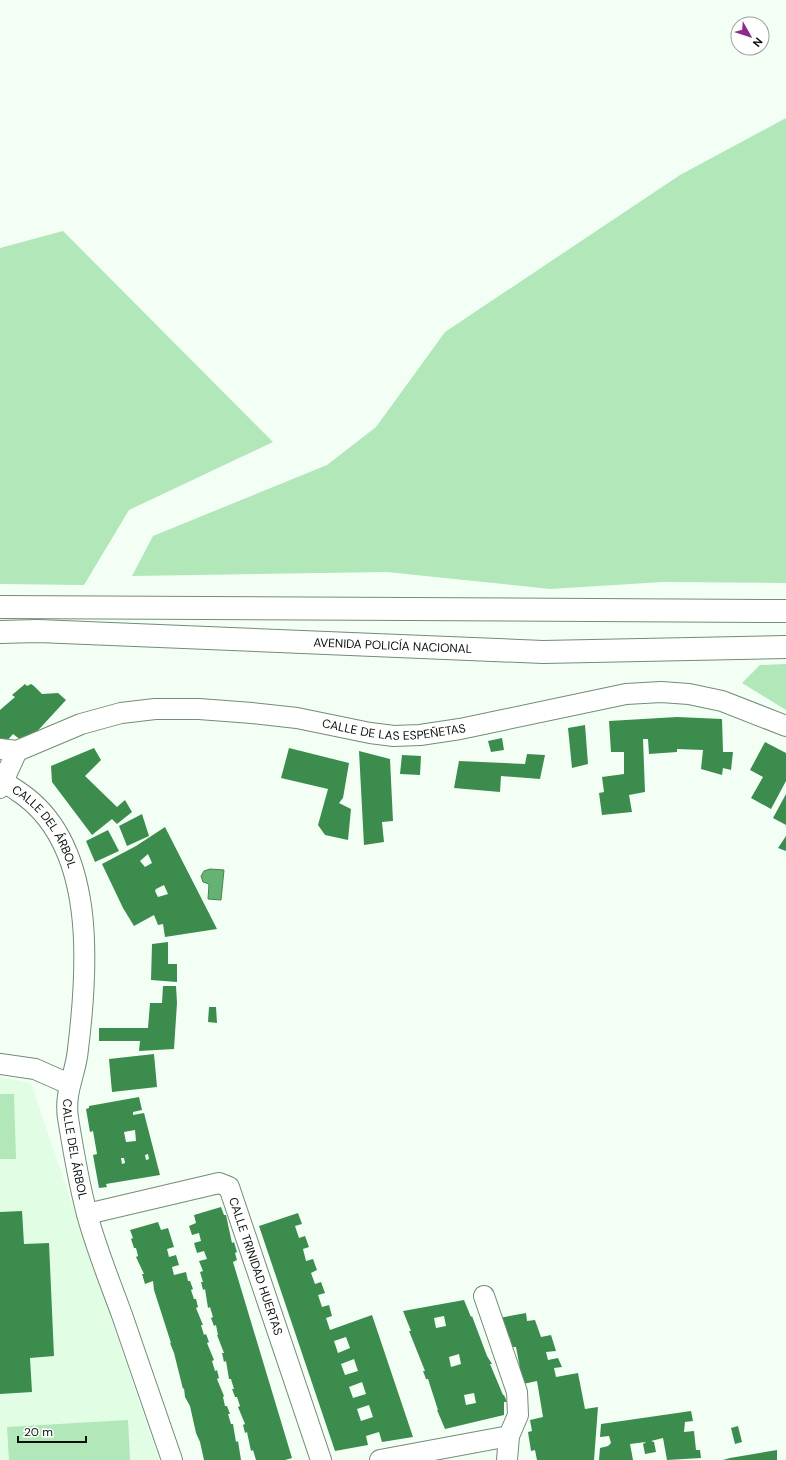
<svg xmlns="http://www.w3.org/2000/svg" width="786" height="1460" font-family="'DM Sans',sans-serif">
<rect width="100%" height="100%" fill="#f3fff5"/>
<path fill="#e1fde4" d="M0,1077L31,1083L159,1460H0Z"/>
<g fill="#b1e7b9">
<path d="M786,118V583L663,582L550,589L387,572L132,576L153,536L327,465L376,427L445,332L680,175Z"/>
<path d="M63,231L273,442L129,510L84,585L0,584V248Z"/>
<path d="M786,664V710L742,683L760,665Z"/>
<path d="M0,1094H14L16,1159H0Z"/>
<path d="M128,1420L130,1460H9L7,1427Z"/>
</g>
<path fill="#64b373" stroke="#488354" d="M210,869L224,870L221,900L208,899L209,884L203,882L201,876L204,871Z"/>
<g fill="#3c8c4e" fill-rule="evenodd">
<path d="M25,684L27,686L31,684L34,686L42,694L58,693L66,700L31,738L21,740L13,734L5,743L0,742V710L15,697L12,695Z"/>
<path d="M677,717L722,719L723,752H733L731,770L723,768L722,775L701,769L703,750L677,749V752L649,754L648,739H643L645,792L629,795L632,812L602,815L599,793L604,792L602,777L624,774V752H611L609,721Z"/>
<path d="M585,725L588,764L572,768L568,728Z"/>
<path d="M502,738L504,750L491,752L488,741Z"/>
<path d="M765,742L786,753V781L771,809L751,798L763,777L750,770Z"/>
<path d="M94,748L101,760L85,776L117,807L125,800L132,812L117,824L112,819L92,835L52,782L51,766Z"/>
<path d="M289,748L349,763L343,798L339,803L351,809L348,840L325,835L318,825L328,789L281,778Z"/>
<path d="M359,751L390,759L393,821L382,822L384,842L364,845Z"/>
<path d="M527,754L545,755L540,779L501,776L500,792L454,788L459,761L525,764Z"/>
<path d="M402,755L421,756L420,775L400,774Z"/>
<path d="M786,794V825L773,818Z"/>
<path d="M142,814L149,836L127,846L119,826Z"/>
<path d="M165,827L217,929L165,937L163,924L158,925L154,915L134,926L123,908L102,864L136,846ZM148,854L152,863L145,867L140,861ZM164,885L168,894L158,897L155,891L156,889Z"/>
<path d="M108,830L119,851L95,862L86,841Z"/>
<path d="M786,836V851L778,848Z"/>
<path d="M168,942V964H177V982L151,980L152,944Z"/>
<path d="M163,986H176L177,1003L174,1049L139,1051L140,1041H99V1028H148L150,1003H162Z"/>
<path d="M209,1007H216L217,1023L208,1022Z"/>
<path d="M154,1054L157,1087L112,1092L109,1059Z"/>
<path d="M139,1097L142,1110L133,1112V1115L144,1113L160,1175L106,1184L107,1187L99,1188L93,1155L97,1154L93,1131L90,1132L86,1109L89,1108V1106ZM135,1130L136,1141L126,1142L124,1132ZM148,1154L149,1159L146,1160L145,1155ZM121,1158H124L125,1163L122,1164Z"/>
<path d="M221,1207L224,1215H226L232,1243L234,1242L237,1252L235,1253L237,1260L233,1262L292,1458L285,1460H256L253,1450L251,1451L247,1432L245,1433L243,1425L245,1424L238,1407L240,1406L237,1397H235L232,1389H234L231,1379H229L226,1361L224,1362L222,1353H224L217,1335H218L216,1325L214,1326L211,1318L213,1317L210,1307L208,1308L205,1289L203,1290L201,1282H203L200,1272L203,1271L199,1261L207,1259L204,1251L197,1253L194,1243L201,1241L199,1233L192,1235L189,1226L196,1223L194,1215Z"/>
<path d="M22,1211L24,1244L49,1243L54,1356L30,1358L32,1392L0,1394V1212Z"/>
<path d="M298,1213L302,1224L295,1226L299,1238L305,1236L309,1247L303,1249L306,1261L313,1259L317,1270L311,1273L315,1284L321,1282L325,1293L318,1295L322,1307L329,1305L332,1316L326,1318L330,1330L372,1315L413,1437L382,1442L379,1432L366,1436L368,1445L335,1451L259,1226ZM346,1337L350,1348L338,1353L334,1341ZM354,1359L358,1371L345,1375L341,1364ZM362,1382L366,1394L353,1398L349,1387ZM369,1405L373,1417L361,1421L357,1409Z"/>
<path d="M158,1222L161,1230L168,1228L174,1247L167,1249L169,1257L176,1255L179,1265L172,1267L174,1275L186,1272L188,1281H190L193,1289L191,1290L194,1299H196L198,1307L196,1308L203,1325H201L204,1335L206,1334L209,1342L207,1343L214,1360L212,1361L215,1371L217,1370L219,1378L217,1379L224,1396L223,1397L225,1406H227L230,1414H228L231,1424H233L236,1442L238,1441L241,1460H204L200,1442L196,1433L190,1406L185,1397L184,1388L183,1389L174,1353L170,1343H171L154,1290L153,1281L145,1284L142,1274H144L136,1257L138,1256L136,1248H134L131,1239L133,1238L130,1230Z"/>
<path d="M464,1300L471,1317L472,1316L487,1356L492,1364H490L503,1395H504L507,1402H504V1415L445,1429L437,1410H438L428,1379H426L423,1371H425L409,1331H411L403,1311ZM444,1316L446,1326L436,1328L434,1318ZM459,1354L461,1364L451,1367L449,1357ZM474,1393L476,1403L466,1405L464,1395Z"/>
<path d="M526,1313L527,1321L535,1320L541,1337L551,1335L556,1351L546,1352L548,1360L558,1358L562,1367L554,1368L556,1377L578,1373L585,1409L598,1407L594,1460H537L535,1450L531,1451L528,1432L532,1431L530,1420L543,1417L537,1381L523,1384L516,1347H512L510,1338H506L499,1318Z"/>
<path d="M691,1411L693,1421L685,1422L684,1432L694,1431L696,1450H700L701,1458L667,1460L663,1438L651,1441L654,1442L656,1452L645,1454L643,1444L646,1442L630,1444L633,1460H599L600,1448L608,1446L611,1443L609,1436L600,1437L601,1424Z"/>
<path d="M738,1426L742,1442L735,1444L731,1428Z"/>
<path d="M777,1450V1460H723L730,1458Z"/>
</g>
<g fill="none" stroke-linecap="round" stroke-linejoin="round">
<g stroke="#728c75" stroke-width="22">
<g id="street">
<path id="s1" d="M0,749L17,751L81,724L121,713L155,709H199L252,713L297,718L370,733L394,736L420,735L460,729L626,694L661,692L689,694L722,701L786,726"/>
<path id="s2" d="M0,781C7,783 13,788 19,792C97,844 88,968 78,1049C76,1074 64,1091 68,1118C73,1149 79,1184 87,1214C96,1248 110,1282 122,1315C139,1363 155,1412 172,1460"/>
<path d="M0,788L17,751"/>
<path d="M0,1064L35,1069L69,1084"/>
<path id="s3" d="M87,1214L219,1183L229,1187L321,1460"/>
<path d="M484,1296L517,1392L518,1415L509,1436L507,1460"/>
<path d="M380,1460L509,1436"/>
</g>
</g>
<g stroke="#728c75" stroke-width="24">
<g id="secondary">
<path d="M0,607L786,611"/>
<path id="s4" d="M0,632L38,631L543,652L786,647"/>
</g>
</g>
<use href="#street" stroke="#fff" stroke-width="20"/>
<use href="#secondary" stroke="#fff" stroke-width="22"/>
</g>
<g text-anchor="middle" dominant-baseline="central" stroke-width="3" stroke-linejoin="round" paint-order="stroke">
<g font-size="12" fill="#08120a" stroke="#fff">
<text stroke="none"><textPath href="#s4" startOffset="393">AVENIDA POLICÍA NACIONAL</textPath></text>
<text stroke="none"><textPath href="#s1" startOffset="403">CALLE DE LAS ESPEÑETAS</textPath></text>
<text stroke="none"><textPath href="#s2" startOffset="66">CALLE DEL ÁRBOL</textPath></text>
<text stroke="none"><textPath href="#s2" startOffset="401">CALLE DEL ÁRBOL</textPath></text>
<text stroke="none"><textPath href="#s3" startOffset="230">CALLE TRINIDAD HUERTAS</textPath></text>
</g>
</g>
<g transform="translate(750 36) rotate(129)"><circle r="19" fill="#ffffff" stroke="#9ca09d"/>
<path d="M0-3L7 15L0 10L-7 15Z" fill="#90298e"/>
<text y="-6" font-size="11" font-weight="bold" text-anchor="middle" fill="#08120a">N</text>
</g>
<path d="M18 1436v6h68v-6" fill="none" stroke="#08120a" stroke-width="2"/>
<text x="24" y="1436" font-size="12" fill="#08120a" stroke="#ffffff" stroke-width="3" paint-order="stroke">20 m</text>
</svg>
